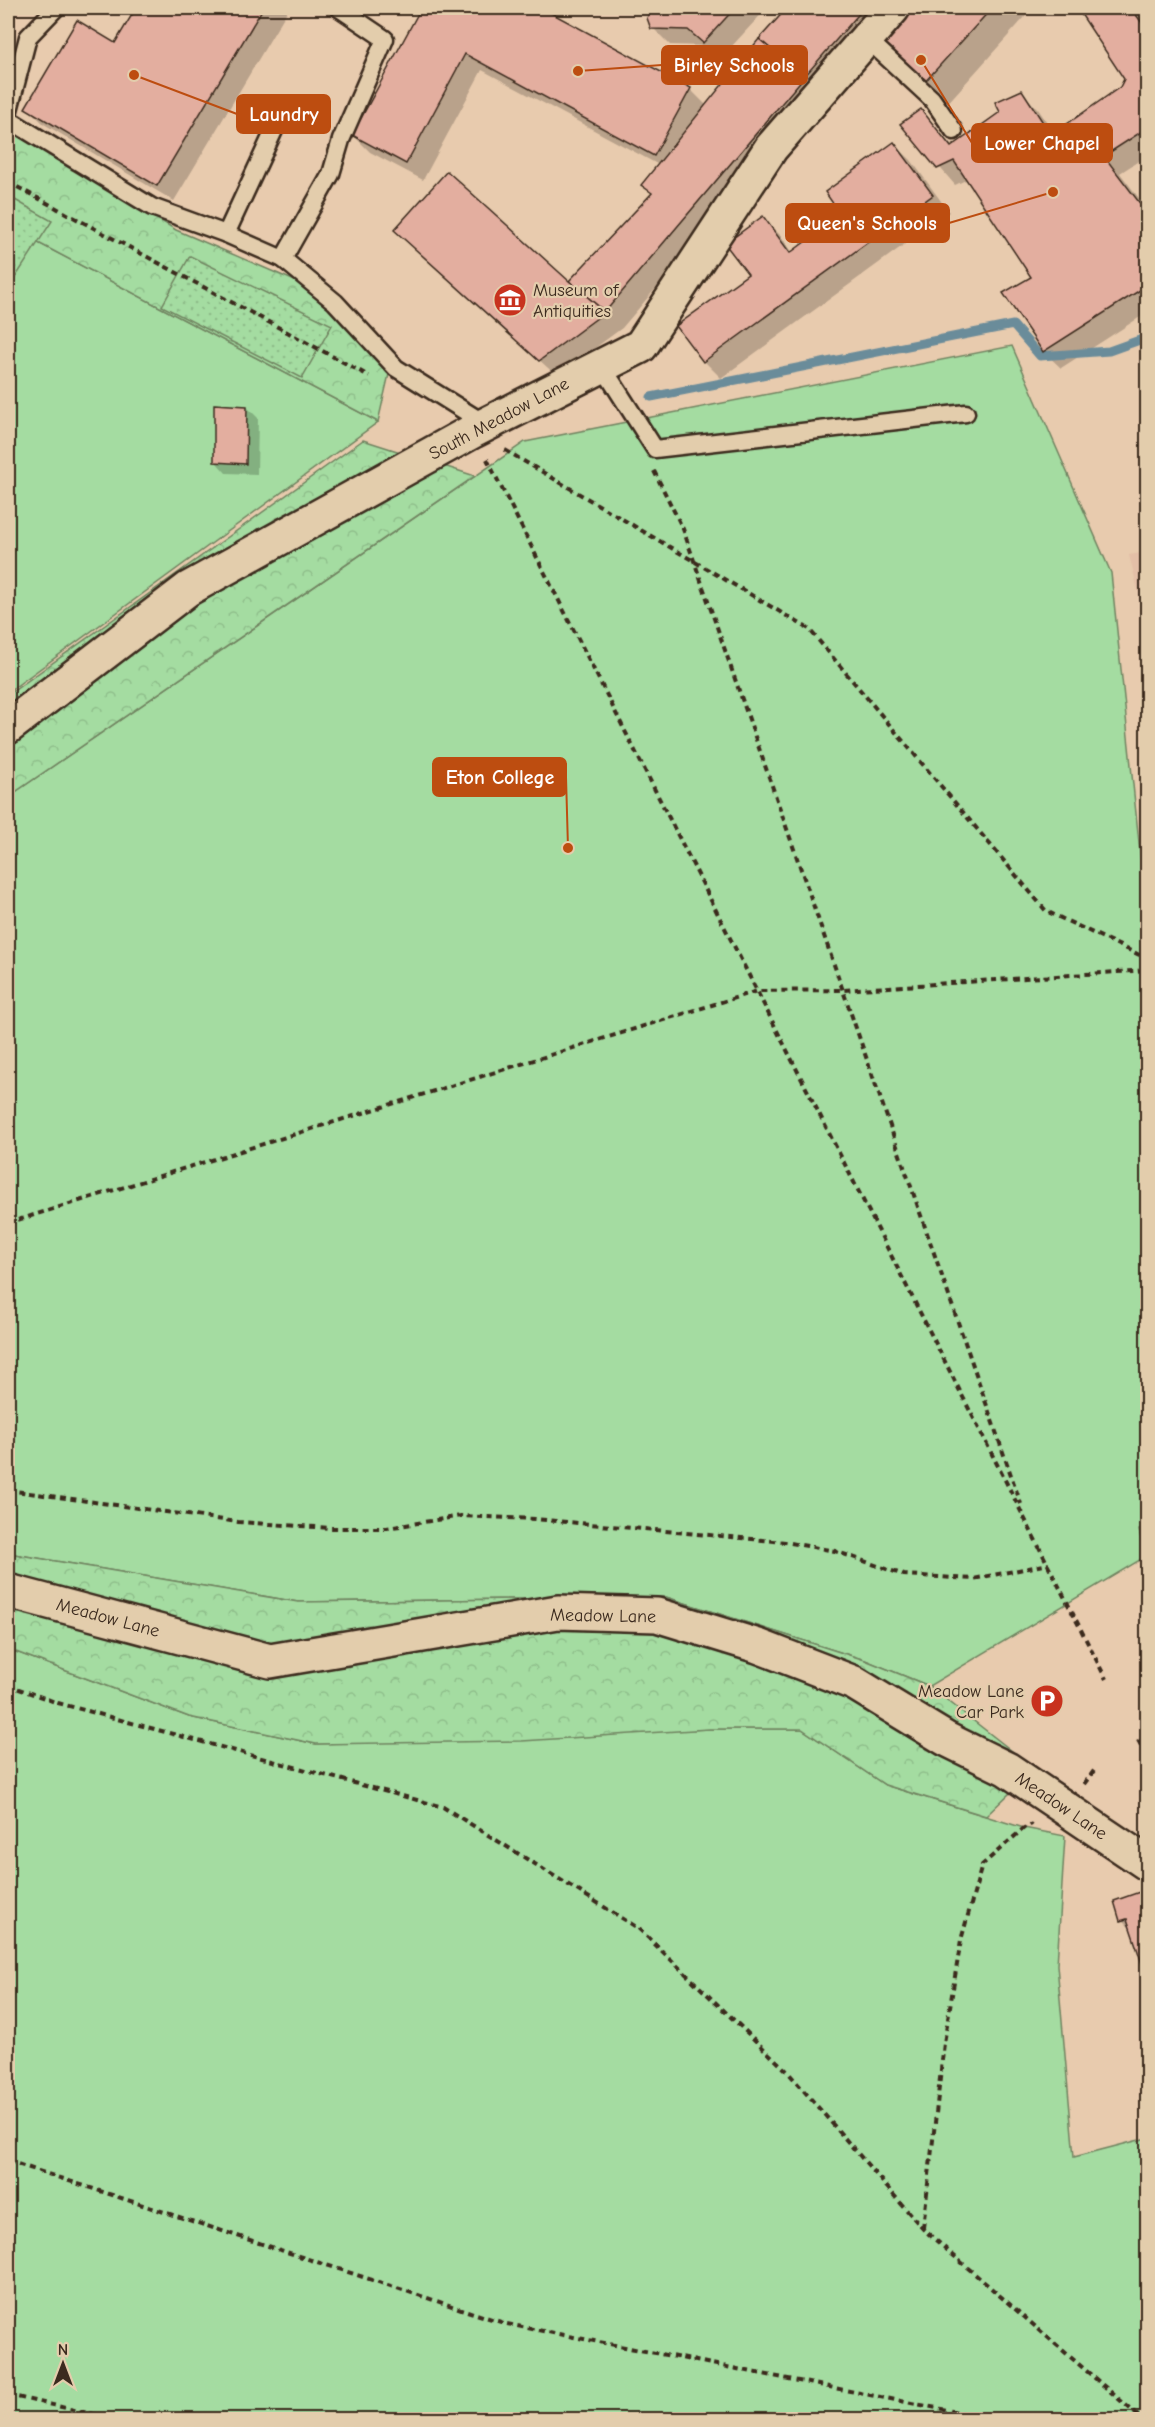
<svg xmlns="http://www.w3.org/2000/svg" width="1155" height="2427" font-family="'Comic Neue',sans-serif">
<defs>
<pattern id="forest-crowns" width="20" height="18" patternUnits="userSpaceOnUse" patternTransform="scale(1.5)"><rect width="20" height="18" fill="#a4dca1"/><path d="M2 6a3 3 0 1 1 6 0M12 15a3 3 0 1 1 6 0" fill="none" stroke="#8ebd8a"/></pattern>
<pattern id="park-dots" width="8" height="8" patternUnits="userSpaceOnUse" patternTransform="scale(1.5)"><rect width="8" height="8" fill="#a4dca1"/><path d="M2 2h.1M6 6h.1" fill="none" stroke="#8ebd8a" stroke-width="1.8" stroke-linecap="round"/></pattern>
</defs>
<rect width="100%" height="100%" fill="#e8cbae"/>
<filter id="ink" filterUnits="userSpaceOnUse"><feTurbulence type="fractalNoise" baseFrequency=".0167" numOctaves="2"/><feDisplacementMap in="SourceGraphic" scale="12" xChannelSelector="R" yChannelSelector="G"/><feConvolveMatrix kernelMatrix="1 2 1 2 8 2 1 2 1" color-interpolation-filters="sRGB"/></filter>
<g filter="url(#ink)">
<path fill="#e3bfa7" d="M1147,552H1148L1147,626L1129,555Z"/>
<g fill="#a4dca1" stroke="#708360" stroke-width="1.5">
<path d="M8,227L378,422L8,692Z"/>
<path d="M1012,346L1111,573L1148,929V1528L1139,1530L1145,1557L929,1686L865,1660L666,1597L298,1602L8,1553V797L525,442Z"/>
<path d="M8,1649L189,1717L316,1744L709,1729H802L885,1785L1024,1828L1065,1836L1057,1965L1074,2157L1147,2138V2419H8Z"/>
</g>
<g fill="url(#forest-crowns)" stroke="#708360" stroke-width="1.5">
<path d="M8,127L176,230L337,299L392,361L378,422L8,227Z"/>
<path d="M363,440L475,476L8,797V695Z"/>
<path d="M8,1553L298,1602L666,1597L865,1660L929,1686L1035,1769L986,1816L885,1785L802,1729H709L522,1741L316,1744L189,1717L8,1649Z"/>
</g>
<g fill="url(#park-dots)" stroke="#708360" stroke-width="1.5">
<path d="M8,196L52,221L15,278L8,284Z"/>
<path d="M190,256L332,325L302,378L162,306Z"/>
</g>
<g fill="#0003">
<path d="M138,8H289L174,201L44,124L27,108L115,45Z"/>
<path d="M423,8H539L690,89L707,106L789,8H1033L945,106L873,33L622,328L557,376L413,247L569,283L653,194L643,185L659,165L482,70L423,180L370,152L353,135Z"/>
<path d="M653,8H767L720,59L706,46L670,45L653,28L649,18Z"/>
<path d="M1079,8H1134L1148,26V155L1120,173L1148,210V312L1061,368L1044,352L1005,294L1033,278L968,179L955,185L902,124L921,111L953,147L1002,112L1021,92L1038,109L1055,134L1122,88L1126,79Z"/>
<path d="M894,144L911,160L949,212L721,378L704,361L679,326L750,275L763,218L780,235L793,253L843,216Z"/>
<path d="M247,407L258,418L257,474L226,473L215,461Z"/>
<path d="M1148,1891L1132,1930L1122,1920Z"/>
</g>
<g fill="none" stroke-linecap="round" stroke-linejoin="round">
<path stroke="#6b8c9a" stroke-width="9" d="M651,397L1013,325L1040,356L1109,351L1148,337"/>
</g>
<g fill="#e3ae9f" stroke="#3b2a1e" stroke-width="1.5">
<path d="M136,8H263L157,186L25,108L77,20L115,43Z"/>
<path d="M421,8H542L691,88L654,156L465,54L406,164L352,135Z"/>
<path d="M651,8H735L703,43L688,30L651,29L647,18Z"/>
<path d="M787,8H864L804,77L759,39Z"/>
<path d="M898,8H992L922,85L873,35Z"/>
<path d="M1077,8H1131L1148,31V135L1144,130L1104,156L1148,214V285L1043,352L1003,293L1031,277L954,161L937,169L900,124L921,109L951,147L1000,112L995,102L1022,90L1051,135L1120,87L1124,79Z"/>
<path d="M759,39L804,77L605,312L569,281L652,193L641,185Z"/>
<path d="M894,142L933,195L703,362L676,326L748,274L725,244L763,216L790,253L841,215L825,192Z"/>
<path d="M447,171L569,281L605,312L539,361L394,230Z"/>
<path d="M214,404L247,406L246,464L214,462Z"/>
<path d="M1148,1889V1981L1127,1919L1120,1921L1114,1901Z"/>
</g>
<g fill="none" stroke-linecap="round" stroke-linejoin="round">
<g stroke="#3b2a1e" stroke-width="21">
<g id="lane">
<path d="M866,38L932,99L954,131"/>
<path d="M8,114L28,37L56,8"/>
<path d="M8,119L152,207L226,234L283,259L335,302L396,368L487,425"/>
<path d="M226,234L277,124"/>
<path d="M283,259L331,174L341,140L385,39L339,8"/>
<path d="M602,366L655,449L966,413"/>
</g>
</g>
<g stroke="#3b2a1e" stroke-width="38">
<g id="secondary">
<path d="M8,727L188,589L473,431L641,346L771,148L893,8"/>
<path d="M8,1591L270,1661L558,1612L657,1615L758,1646L854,1683L946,1739L1007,1769L1148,1864"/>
</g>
</g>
<g stroke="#3b2a1e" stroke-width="4" stroke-dasharray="6 4.5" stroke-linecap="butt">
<path d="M8,182L369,376"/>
<path d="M505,450L809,629L1046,911L1148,959"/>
<path d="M487,459L1106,1679"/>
<path d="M654,471L683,529L1021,1504"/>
<path d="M8,1223L757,991L843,990L1148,970"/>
<path d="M8,1490L238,1522L331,1528H387L461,1516L535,1519L785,1542L835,1551L904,1575L973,1579L1049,1564"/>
<path d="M8,1685L58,1703L443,1807L638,1928L786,2070L923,2229L1143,2420"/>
<path d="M1138,1740L1148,1758"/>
<path d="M1084,1784L1096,1768"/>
<path d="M8,2161L507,2324L998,2420"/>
<path d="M923,2228L944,2043L961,1940L982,1865L1024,1828L1032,1824"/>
<path d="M8,2395L119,2420"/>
</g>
<use href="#lane" stroke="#e3cdac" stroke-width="16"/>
<use href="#secondary" stroke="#e3cdac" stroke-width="33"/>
</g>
</g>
<defs>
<g id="museum-disc" transform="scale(1.725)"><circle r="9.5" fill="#c8321e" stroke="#e3cdac"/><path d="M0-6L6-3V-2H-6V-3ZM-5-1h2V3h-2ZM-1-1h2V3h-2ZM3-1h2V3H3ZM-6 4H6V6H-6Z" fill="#fff"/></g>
<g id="parking-disc" transform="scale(1.725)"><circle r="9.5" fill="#c8321e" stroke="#e3cdac"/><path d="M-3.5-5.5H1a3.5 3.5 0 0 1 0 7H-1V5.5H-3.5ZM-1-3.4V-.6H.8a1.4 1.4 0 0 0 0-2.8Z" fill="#fff"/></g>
</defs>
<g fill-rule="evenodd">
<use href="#museum-disc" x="510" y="300"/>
<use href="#parking-disc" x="1047" y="1701"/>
</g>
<g text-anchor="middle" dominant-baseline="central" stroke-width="4.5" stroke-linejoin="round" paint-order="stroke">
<g font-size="18" fill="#3b2a1e" stroke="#e3cdac" text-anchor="start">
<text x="533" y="290">Museum of<tspan x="533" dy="21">Antiquities</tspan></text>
<text x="1024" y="1691" text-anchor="end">Meadow Lane<tspan x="1024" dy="21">Car Park</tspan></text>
</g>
<g font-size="18" fill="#3b2a1e" stroke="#e3cdac">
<text transform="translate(499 419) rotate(-28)">South Meadow Lane</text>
<text transform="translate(603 1616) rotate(1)">Meadow Lane</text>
<text transform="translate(108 1618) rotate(15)">Meadow Lane</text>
<text transform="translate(1061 1806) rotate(34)">Meadow Lane</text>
</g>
</g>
<path fill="none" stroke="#bd4d10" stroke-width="2" d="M578 71L662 65M134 75L237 114M921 60L972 143M1053 192L949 223M568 848L566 777"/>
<g fill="#bd4d10" stroke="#e3cdac" stroke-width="2">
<circle cx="578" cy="71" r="6"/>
<circle cx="134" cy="75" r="6"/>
<circle cx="921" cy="60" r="6"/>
<circle cx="1053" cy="192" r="6"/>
<circle cx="568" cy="848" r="6"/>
</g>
<g fill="#bd4d10" stroke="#bd4d10" stroke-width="2">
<rect x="662" y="46" width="145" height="38" rx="6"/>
<rect x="237" y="95" width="93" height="38" rx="6"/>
<rect x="972" y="124" width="140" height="38" rx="6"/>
<rect x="786" y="204" width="163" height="38" rx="6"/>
<rect x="433" y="758" width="133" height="38" rx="6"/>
</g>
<g font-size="20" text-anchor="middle" font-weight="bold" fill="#fff">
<text x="734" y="72">Birley Schools</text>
<text x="284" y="121">Laundry</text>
<text x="1042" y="150">Lower Chapel</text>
<text x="867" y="230">Queen's Schools</text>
<text x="500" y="784">Eton College</text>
</g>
<rect width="1155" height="2427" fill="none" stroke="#e3cdac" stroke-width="30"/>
<rect x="15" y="15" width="1125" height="2397" fill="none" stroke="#3b2a1e" stroke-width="2" filter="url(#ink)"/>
<g transform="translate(63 2364)" stroke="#e3cdac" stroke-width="4.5" paint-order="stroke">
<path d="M0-4.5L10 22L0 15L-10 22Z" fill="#3b2a1e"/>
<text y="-9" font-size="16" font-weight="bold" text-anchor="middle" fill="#3b2a1e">N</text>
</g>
</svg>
